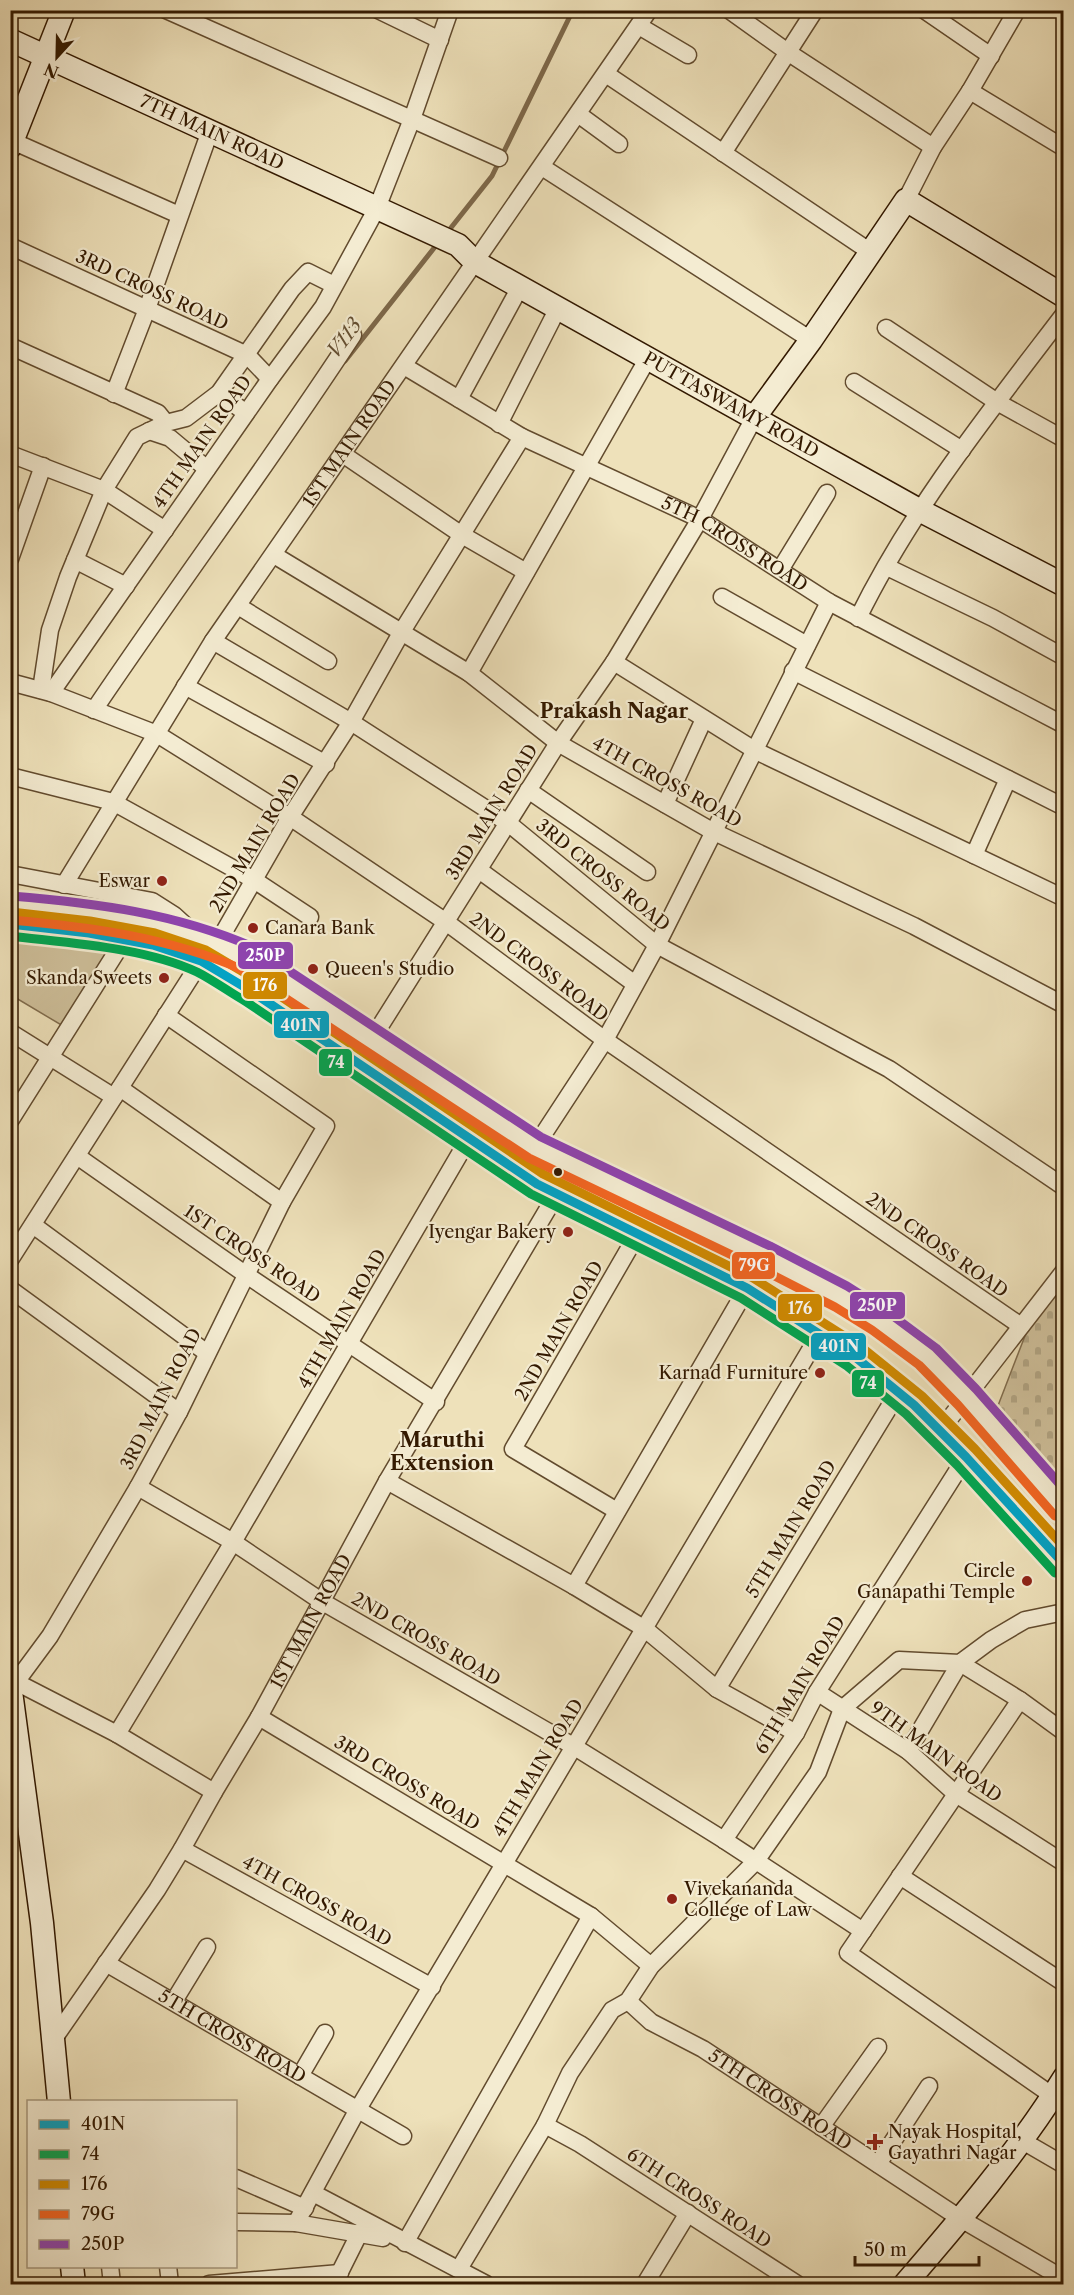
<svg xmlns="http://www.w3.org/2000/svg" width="1074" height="2295" font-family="'Libre Caslon Text',serif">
<defs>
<pattern id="cemetery-stones" width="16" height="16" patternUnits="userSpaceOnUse" patternTransform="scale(1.5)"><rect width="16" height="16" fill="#cebf9a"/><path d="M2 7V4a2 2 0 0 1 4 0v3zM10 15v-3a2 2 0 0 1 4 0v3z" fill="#b1a483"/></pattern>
</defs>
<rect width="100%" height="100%" fill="#eee1ba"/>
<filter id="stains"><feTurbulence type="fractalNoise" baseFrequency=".00333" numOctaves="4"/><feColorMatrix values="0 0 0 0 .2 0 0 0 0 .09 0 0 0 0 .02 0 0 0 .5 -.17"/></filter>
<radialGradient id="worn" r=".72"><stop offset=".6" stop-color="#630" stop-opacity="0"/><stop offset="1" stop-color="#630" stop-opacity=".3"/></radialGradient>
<path fill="#cebf9a" stroke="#806c4d" stroke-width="1.5" d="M11,936L69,942L109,949L63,1026L11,995Z"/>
<path fill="url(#cemetery-stones)" stroke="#806c4d" stroke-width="1.5" d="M1063,1282V1490L994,1416L1028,1328Z"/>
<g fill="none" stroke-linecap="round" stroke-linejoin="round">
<g stroke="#7d684a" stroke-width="5">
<path d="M446,234L492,176L573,10"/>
<path d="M345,361L438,243"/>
</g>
<path stroke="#c9b995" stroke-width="22" stroke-dasharray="22 11" stroke-linecap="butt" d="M556,1195L638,1233L747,1288L854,1356L914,1405L966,1457L1064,1565"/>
<g stroke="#624b2e" stroke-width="19">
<g id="street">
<path d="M166,10L499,158"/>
<path d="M378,10L440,40"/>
<path d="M729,10L789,53L933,147"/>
<path d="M924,10L991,56"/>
<path d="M639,26L688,55"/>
<path d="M606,74L869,251"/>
<path d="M970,91L1064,148"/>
<path d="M578,114L619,144"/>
<path d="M10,140L179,215"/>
<path d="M723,153L815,10"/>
<path d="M542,167L811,340"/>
<path d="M906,200L933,147L970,91L1017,10"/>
<path d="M10,246L247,355L270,379"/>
<path d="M886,328L997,402L1064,439"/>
<path d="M10,346L158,413L166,423"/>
<path id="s1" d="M404,366L522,437L700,519L829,602L1064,725"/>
<path d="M854,382L962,450"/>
<path d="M219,393L246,413"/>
<path d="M114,394L147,309L210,131"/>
<path d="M459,399L520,287"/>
<path d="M499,424L558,308"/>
<path d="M149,431L170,438L207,469"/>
<path d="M10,454L104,490L165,530"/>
<path d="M344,455L462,535L526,572"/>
<path d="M274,555L469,673L558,743L712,831L914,926L1064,1005"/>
<path d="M10,559L43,466"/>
<path d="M75,560L126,586"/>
<path d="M887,567L993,618L1064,657"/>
<path d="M780,570L827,493"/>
<path d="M722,597L807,645"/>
<path d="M238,606L328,661"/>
<path d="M858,618C912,508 990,411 1064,314"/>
<path d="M213,641L351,722L508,823L657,945L889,1069L1064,1187"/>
<path d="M614,662L756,751L1064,898"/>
<path d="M793,671L1064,807"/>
<path d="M469,673L648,358"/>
<path d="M10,682L51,693L157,734L290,817L446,922L605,1040L1021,1326"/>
<path d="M185,686L326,764"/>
<path d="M41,690L50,630L68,577L104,490L137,437L166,423L186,418L219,393L292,289L308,272L334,285"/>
<path d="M51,693L270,379L323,307L377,208L412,119L450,10"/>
<path d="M94,710C179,584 270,462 353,335"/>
<path d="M10,776L113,802L254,880L310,917"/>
<path d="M528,790L647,872"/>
<path d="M665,804L704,719"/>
<path d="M974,855L1008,779"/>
<path d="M479,870L635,984"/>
<path d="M10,874L152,901L174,915L197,936"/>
<path id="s2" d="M64,885L213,641L649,10"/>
<path d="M10,1032L114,1097"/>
<path d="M372,1039L558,743L614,662L700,519L754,418"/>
<path d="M120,1088L282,1202"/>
<path d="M10,1121L124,940"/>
<path d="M535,1147L605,1040L657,945L829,602"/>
<path d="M77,1156L245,1274L436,1402"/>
<path d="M33,1225L207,1353"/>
<path d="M10,1260L201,961L217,944L290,817L351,722L401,633L522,437"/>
<path d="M10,1289L179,1412"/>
<path d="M940,1431L1064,1271"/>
<path d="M387,1481L574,1586L645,1629L717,1689L796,1733"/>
<path d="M138,1487L233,1542L321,1601L573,1746L724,1840L863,1931"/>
<path d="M617,1511L513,1449L638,1233"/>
<path d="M574,1586L747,1288"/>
<path d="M960,1663L1020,1700L1064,1732"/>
<path d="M16,1682L117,1734L214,1792"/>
<path d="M717,1689L899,1391"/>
<path d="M817,1692L908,1751L956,1794L1064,1863"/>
<path d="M13,1694L16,1682L50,1636L138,1487L179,1412L282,1202L326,1126L166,1015"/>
<path d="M1020,1700L848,1953L1053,2096"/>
<path d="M259,1717L591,1916L651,1966"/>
<path d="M117,1734L233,1542L469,1138"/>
<path d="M908,1751L960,1663"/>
<path d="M724,1840L796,1733L817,1692L966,1457"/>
<path d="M182,1849L432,1987"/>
<path d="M900,1876L1064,1983"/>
<path id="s3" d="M106,1963L403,2136"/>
<path d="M174,2001L207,1947"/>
<path id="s4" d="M628,2001L651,2022L703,2049L961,2219L1064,2279"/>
<path id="s5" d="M53,2040L157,1890L182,1849L214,1792L259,1717L387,1481L556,1195"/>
<path d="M300,2076L325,2033"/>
<path d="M545,2125L570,2073L612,2010L628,2001L651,1966L756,1861L818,1772L842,1709L899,1660L960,1663L991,1640L1025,1620L1064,1612"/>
<path d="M821,2127L878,2047"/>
<path d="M1021,2140L1064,2165"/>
<path d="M878,2164L929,2086"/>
<path d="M236,2178L305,2208"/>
<path d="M313,2193L486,2284"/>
<path d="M236,2222L296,2223L383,2238"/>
<path d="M296,2223L358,2109L819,1335"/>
<path d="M405,2243L591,1916"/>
<path d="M110,2266L112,2284"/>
<path d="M168,2266L170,2284"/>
<path d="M459,2269L545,2125L580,2144L797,2284"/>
<path d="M335,2282L360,2232"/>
<path d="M209,2284L340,2273"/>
<path d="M645,2284L688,2213"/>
</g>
</g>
<g stroke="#331900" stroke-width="25">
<g id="secondary">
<path id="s6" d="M10,40L458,245L475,262L919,510L1064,585"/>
<path d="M10,147L64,10"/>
<path d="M754,418L811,340L906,200L1064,296"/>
<path d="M10,908C93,915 171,922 247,958L535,1147L563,1162L764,1257L841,1297L879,1320L927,1356L967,1397L1064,1508"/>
<path d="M10,924C74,931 139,936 199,961C217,968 234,981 251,991L556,1195"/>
<path d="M10,1684L42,1923L59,2102"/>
<path d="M72,2266L74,2284"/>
<path d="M905,2284C961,2219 1018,2152 1064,2078"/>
</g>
</g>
<use href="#street" stroke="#f4ecd2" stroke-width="16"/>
<use href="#secondary" stroke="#f4ecd2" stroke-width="22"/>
<g stroke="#f4ecd2" stroke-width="14">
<path id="bus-1" d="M10,924L89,933L153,945L201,961L251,991L537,1184L747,1288L854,1356L914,1405L966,1457L1064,1564"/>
</g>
<g stroke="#f4ecd2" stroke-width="14">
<path id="bus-2" d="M10,936C68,943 144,947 197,972C213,980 229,992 245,1001L531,1194L741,1298L847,1366L906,1414L957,1465L1055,1573"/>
</g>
<g stroke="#f4ecd2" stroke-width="14">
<path id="bus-3" d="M11,912L90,921L155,933L206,950L258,981L543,1174L753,1278L860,1346L922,1396L975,1449L1064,1547"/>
</g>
<g stroke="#f4ecd2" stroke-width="14">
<path id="bus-4" d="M10,920C90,927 167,937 241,969L529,1158L759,1268L835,1307L872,1330L919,1365L958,1405L1055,1516"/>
</g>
<g stroke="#f4ecd2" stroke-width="14">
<path id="bus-5" d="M11,896C95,903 175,913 253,947L541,1137L770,1246L847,1286L885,1310L936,1348L976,1389L1064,1489"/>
</g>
<use href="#bus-1" stroke="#03a2c4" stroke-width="9"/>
<use href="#bus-2" stroke="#00a651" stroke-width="9"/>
<use href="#bus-3" stroke="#d08a00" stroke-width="9"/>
<use href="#bus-4" stroke="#f26522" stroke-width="9"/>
<use href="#bus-5" stroke="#8e44ad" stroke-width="9"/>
</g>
<g fill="#8f2418" stroke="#f4ecd2" stroke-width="2">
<circle cx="162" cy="881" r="6"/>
<circle cx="253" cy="928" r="6"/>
<circle cx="313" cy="969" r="6"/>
<circle cx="164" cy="978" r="6"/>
<circle cx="568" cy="1232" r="6"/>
<circle cx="820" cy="1373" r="6"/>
<circle cx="1027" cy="1581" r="6"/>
<circle cx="672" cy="1899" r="6"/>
<path d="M872 2133h6v6h6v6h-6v6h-6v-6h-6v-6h6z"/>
</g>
<circle fill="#331900" stroke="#f4ecd2" stroke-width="2" cx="558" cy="1172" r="5"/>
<g text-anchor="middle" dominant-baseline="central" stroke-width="4.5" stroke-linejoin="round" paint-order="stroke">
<g font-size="18" fill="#331900" stroke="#f4ecd2">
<text stroke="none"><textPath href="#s6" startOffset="222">7TH MAIN ROAD</textPath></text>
<text transform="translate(152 290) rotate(25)">3RD CROSS ROAD</text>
<text stroke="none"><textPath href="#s6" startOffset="810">PUTTASWAMY ROAD</textPath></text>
<text transform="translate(202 442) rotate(-55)">4TH MAIN ROAD</text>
<text stroke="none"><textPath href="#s2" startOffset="526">1ST MAIN ROAD</textPath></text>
<text stroke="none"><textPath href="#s1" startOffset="376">5TH CROSS ROAD</textPath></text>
<text transform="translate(667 782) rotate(29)">4TH CROSS ROAD</text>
<text transform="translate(492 812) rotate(-58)">3RD MAIN ROAD</text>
<text transform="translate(255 843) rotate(-59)">2ND MAIN ROAD</text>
<text transform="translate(603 875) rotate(39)">3RD CROSS ROAD</text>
<text transform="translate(539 967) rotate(37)">2ND CROSS ROAD</text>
<text transform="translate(937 1245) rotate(35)">2ND CROSS ROAD</text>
<text transform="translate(252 1254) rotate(34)">1ST CROSS ROAD</text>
<text transform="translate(342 1319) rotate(-60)">4TH MAIN ROAD</text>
<text transform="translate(559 1331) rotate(-60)">2ND MAIN ROAD</text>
<text transform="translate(161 1399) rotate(-63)">3RD MAIN ROAD</text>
<text transform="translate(791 1529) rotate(-59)">5TH MAIN ROAD</text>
<text stroke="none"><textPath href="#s5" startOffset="492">1ST MAIN ROAD</textPath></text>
<text transform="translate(426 1639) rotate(30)">2ND CROSS ROAD</text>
<text transform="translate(800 1685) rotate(-59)">6TH MAIN ROAD</text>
<text transform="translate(936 1752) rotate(36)">9TH MAIN ROAD</text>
<text transform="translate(538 1768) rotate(-59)">4TH MAIN ROAD</text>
<text transform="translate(407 1783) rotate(31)">3RD CROSS ROAD</text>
<text transform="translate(317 1901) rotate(29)">4TH CROSS ROAD</text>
<text stroke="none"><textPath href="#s3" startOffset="146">5TH CROSS ROAD</textPath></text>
<text stroke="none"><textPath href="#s4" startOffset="182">5TH CROSS ROAD</textPath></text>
<text transform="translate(699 2198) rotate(33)">6TH CROSS ROAD</text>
</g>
<g font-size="18" fill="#331900" stroke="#f4ecd2" text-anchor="end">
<text x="150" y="881">Eswar</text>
<text x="265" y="928" text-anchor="start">Canara Bank</text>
<text x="325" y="969" text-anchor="start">Queen's Studio</text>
<text x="152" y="978">Skanda Sweets</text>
<text x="556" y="1232">Iyengar Bakery</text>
<text x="808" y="1373">Karnad Furniture</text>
<text x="1015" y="1571">Circle<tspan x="1015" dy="21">Ganapathi Temple</tspan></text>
<text x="684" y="1889" text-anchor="start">Vivekananda<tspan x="684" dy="21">College of Law</tspan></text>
<text x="888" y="2132" text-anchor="start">Nayak Hospital,<tspan x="888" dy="21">Gayathri Nagar</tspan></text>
</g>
<g font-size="20" font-style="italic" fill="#644e31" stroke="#f4ecd2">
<text transform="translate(344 338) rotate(-53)">V113</text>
</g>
<g font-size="20" font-weight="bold" fill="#331900" stroke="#f4ecd2">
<text x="614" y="711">Prakash Nagar</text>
<text x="442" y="1440">Maruthi<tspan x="442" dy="23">Extension</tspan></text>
</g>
</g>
<g stroke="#f4ecd2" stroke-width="2">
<rect x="237" y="941" width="57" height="29" rx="6" fill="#8e44ad"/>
<rect x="242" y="971" width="46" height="29" rx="6" fill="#d08a00"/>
<rect x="273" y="1010" width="57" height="29" rx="6" fill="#03a2c4"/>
<rect x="318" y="1048" width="35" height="29" rx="6" fill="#00a651"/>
<rect x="731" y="1251" width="45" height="29" rx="6" fill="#f26522"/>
<rect x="849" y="1291" width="57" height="29" rx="6" fill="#8e44ad"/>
<rect x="777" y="1293" width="46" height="29" rx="6" fill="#d08a00"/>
<rect x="810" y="1332" width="57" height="29" rx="6" fill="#03a2c4"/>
<rect x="851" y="1369" width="34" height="29" rx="6" fill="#00a651"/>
</g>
<g font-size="16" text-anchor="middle" font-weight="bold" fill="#fff">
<text x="265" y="961">250P</text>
<text x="265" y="991">176</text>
<text x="301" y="1031">401N</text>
<text x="336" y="1068">74</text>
<text x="754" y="1271">79G</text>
<text x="877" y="1311">250P</text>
<text x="800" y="1314">176</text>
<text x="839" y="1352">401N</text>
<text x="868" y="1389">74</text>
</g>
<rect width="1074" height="2295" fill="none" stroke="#eee1ba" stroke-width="36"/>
<rect x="12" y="12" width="1050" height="2271" fill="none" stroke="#331900" stroke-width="3"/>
<rect x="18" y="18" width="1038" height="2259" fill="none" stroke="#331900" stroke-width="1.5"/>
<rect x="27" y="2100" width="210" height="168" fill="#f4ecd2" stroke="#a7987e" stroke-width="1.5"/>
<rect x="39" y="2120" width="30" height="9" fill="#03a2c4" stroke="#a7987e" stroke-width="1.5"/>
<text x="81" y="2130" font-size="18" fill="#331900">401N</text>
<rect x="39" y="2150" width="30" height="9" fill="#00a651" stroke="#a7987e" stroke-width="1.5"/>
<text x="81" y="2160" font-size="18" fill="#331900">74</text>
<rect x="39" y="2180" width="30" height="9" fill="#d08a00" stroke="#a7987e" stroke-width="1.5"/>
<text x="81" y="2190" font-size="18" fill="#331900">176</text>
<rect x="39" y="2210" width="30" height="9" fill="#f26522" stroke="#a7987e" stroke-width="1.5"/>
<text x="81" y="2220" font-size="18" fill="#331900">79G</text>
<rect x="39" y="2240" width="30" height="9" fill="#8e44ad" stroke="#a7987e" stroke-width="1.5"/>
<text x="81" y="2250" font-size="18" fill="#331900">250P</text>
<g transform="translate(57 57) rotate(202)" stroke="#f4ecd2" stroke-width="4.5" paint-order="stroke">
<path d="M0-4.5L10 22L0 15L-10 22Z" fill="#331900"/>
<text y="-9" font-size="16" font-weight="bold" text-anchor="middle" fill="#331900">N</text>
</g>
<path d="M855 2256v9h124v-9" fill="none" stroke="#331900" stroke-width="3"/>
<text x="864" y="2256" font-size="18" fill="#331900" stroke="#f4ecd2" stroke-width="4.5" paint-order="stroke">50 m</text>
<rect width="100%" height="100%" filter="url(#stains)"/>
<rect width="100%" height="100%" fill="url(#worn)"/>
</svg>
